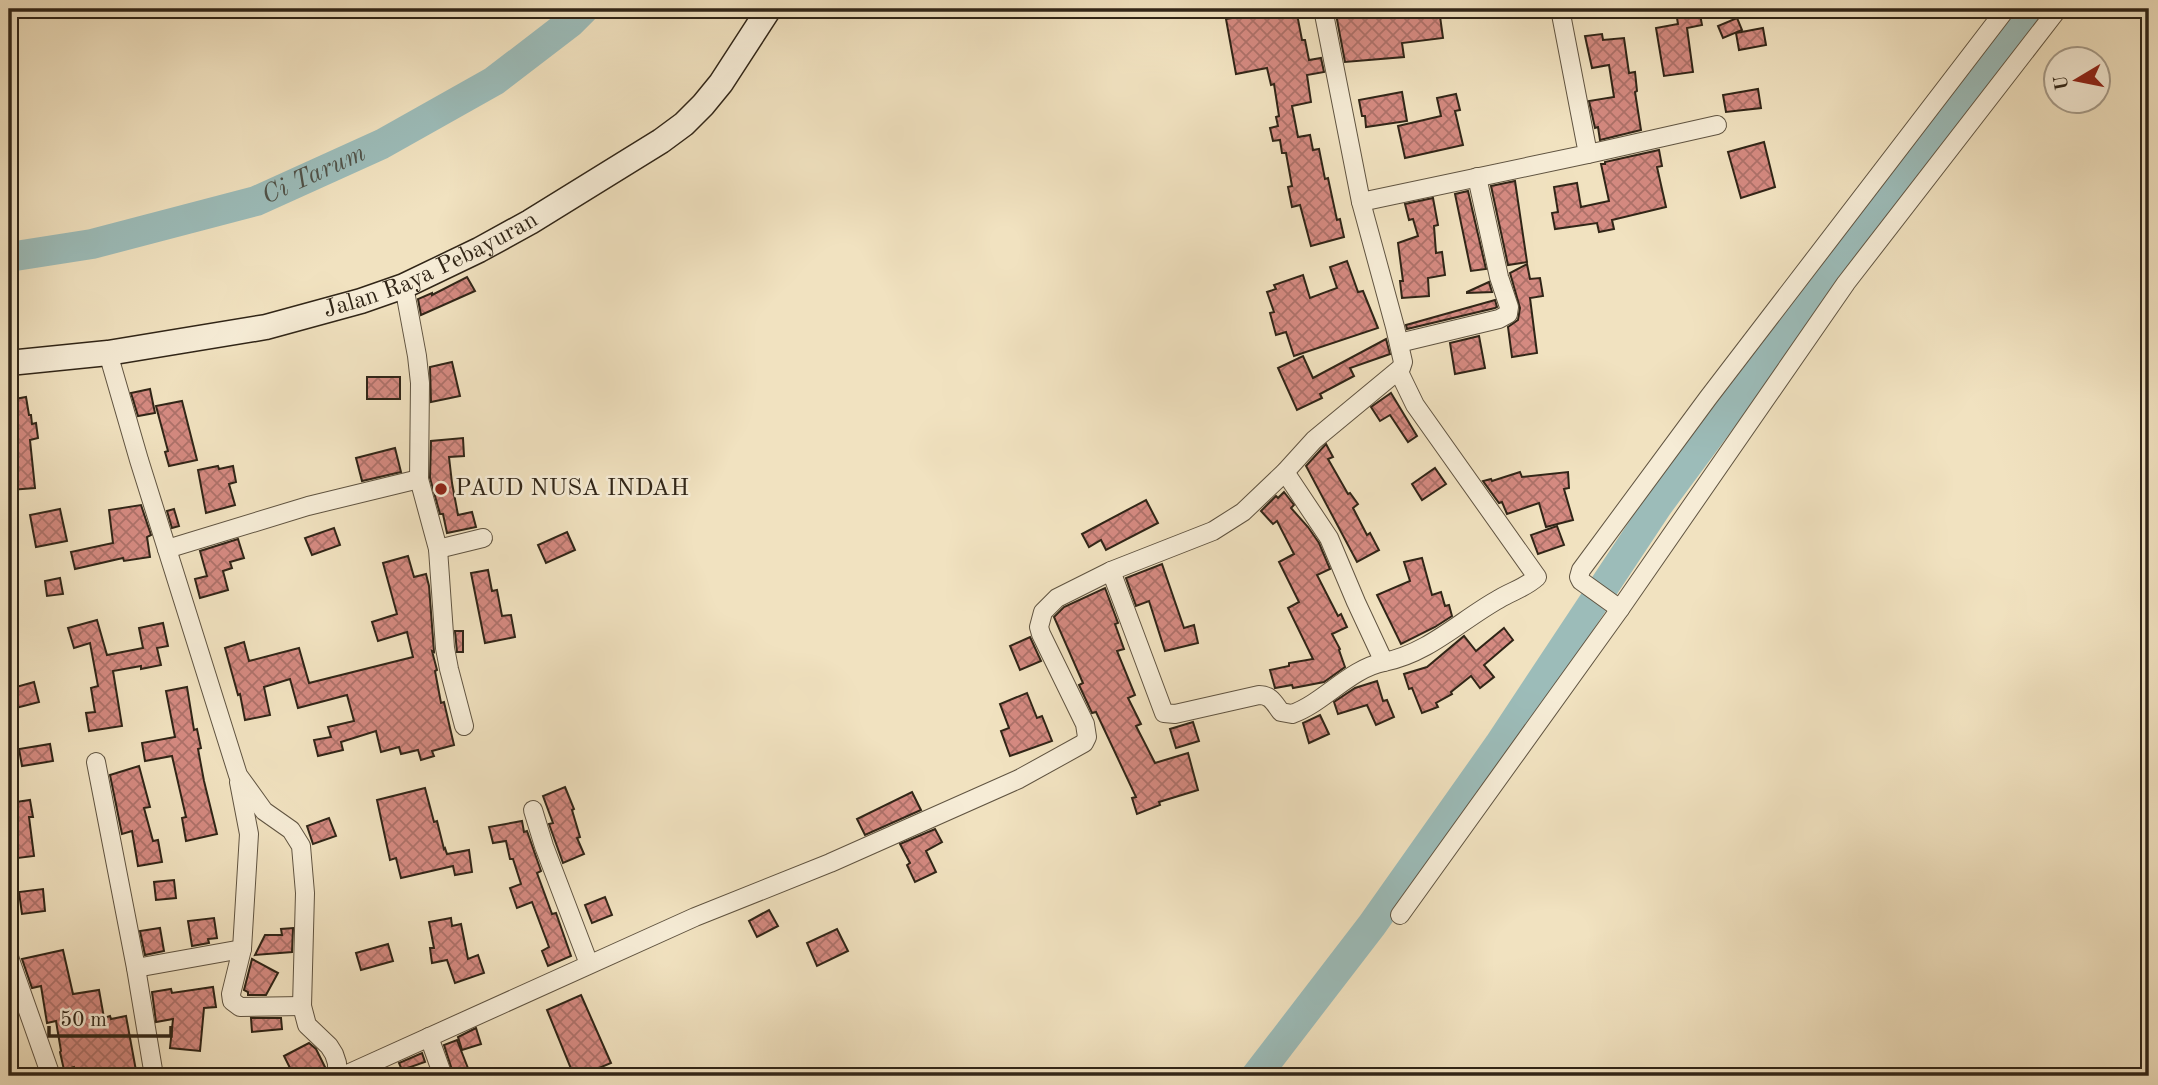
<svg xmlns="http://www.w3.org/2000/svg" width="2158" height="1085" font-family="'Old Standard TT',serif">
<defs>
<pattern id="building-cross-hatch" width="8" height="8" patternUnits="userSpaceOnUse" patternTransform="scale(1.75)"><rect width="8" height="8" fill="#d58a81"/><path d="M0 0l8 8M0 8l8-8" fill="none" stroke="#ad7169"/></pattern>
</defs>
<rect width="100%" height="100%" fill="#f1e2c0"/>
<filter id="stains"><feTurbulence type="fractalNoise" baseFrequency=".00286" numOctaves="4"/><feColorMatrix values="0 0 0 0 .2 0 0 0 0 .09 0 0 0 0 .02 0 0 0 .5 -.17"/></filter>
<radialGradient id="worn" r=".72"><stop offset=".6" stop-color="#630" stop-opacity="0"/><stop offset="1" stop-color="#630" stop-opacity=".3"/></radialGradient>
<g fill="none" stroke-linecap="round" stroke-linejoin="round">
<g stroke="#9cbcb9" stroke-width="30">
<path id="s1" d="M9,257L92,244L256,201L382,144L494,81L571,22L584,9"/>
<path d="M1256,1076L1372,925L1499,745L1658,505L1866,224L2037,9"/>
</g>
</g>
<g fill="url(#building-cross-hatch)" stroke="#302517" stroke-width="2">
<path d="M1250,9H1296L1302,40H1305L1309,60L1321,58L1324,72L1307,75L1311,102L1292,106L1298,137L1310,135L1313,150L1319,149L1325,179L1328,178L1337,220L1340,219L1344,237L1311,246L1300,205L1292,207L1288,187L1292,186L1286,153H1282L1280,140L1273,141L1270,128L1278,126L1276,117L1279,116L1274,84L1271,85L1267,68L1236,74L1226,19L1239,17L1238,11Z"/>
<path d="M1335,9H1439L1443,38L1402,43L1404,57L1345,62Z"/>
<path d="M1695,9H1699L1702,25L1687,28L1693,72L1664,76L1656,28L1678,24L1676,12Z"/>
<path d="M1737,18L1742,30L1723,38L1718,26Z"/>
<path d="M1763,28L1766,45L1739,50L1736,33Z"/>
<path d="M1602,34L1603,40L1624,38L1629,73L1635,72L1637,91L1635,92L1641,130L1600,140L1598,127L1595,128L1589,101L1614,97L1609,65L1592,68L1585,36Z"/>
<path d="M1758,89L1761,108L1726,112L1723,95Z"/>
<path d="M1402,92L1407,121L1366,127L1365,116H1362L1359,100Z"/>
<path d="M1456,94L1460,110L1455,111L1463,145L1405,158L1398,126L1441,116L1437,98Z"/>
<path d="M1764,142L1775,187L1741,198L1728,152Z"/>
<path d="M1659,150L1662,166L1657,167L1666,207L1612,220L1614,229L1599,232L1597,223L1555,229L1552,213L1558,212L1554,187L1577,183L1581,207L1609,201L1601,164H1605V162Z"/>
<path d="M1515,181L1527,262L1508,265L1491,186Z"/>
<path d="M1468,191L1486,269L1471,271L1455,194Z"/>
<path d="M1433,198L1438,225L1434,226L1436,253L1442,252L1445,275L1428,278L1429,296L1402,298L1400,281H1403L1398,243L1418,236L1413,219L1409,220L1405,204Z"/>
<path d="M1347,261L1358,292L1363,291L1378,328L1294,356L1286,332L1276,335L1270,313L1274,312L1267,292L1276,289L1274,285L1303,275L1310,298L1337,288L1330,267Z"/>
<path d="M1527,264L1530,279L1540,278L1543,296L1530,298L1537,353L1512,357L1508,327L1518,320L1520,308L1510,273Z"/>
<path d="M467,277L475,291L421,315L418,299L432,293V295Z"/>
<path d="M1489,282L1492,292L1467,293V292Z"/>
<path d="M1495,300L1497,307L1495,308L1407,329L1406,325Z"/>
<path d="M1479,336L1485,368L1455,374L1450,343Z"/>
<path d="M1386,339L1390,354L1350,368L1354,376L1320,394L1322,398L1297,410L1278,368L1303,356L1313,378Z"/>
<path d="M452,362L460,396L431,402L430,367Z"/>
<rect x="367" y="377" width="33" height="22"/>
<path d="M150,389L155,413L138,416L131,393Z"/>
<path d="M1391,393L1417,436L1408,442L1390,415L1380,421L1371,407Z"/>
<path d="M26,397L29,415H31L32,424L36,423L38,438L30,440L35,488L10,490L9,458H14L9,428V400Z"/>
<path d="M182,401L197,460L169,466L165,452L168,451L156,406Z"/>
<path d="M463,438L464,456L449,457L452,483L458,515L472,512L476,527L447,533L443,514H440L430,478L431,441Z"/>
<path d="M1326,444L1333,457L1328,459L1348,494L1350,493L1358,504L1353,508L1367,535L1370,533L1379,550L1357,562L1306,466Z"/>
<path d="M395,448L401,472L362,481L356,458Z"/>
<path d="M218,466L219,469L233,466L236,482L229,484L235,505L206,513L198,470Z"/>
<path d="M1435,468L1446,484L1422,500L1412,484Z"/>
<path d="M1520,472L1522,477L1568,472L1569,488L1564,489L1573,520L1546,527L1539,503L1507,514L1502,502L1499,503L1483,481L1491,479L1492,481Z"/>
<path d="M1284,492L1294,505L1291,508L1308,527L1319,543L1330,569L1317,575L1338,616L1341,614L1347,627L1332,634L1340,649L1339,650L1345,667L1324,682L1293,688L1292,685L1275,688L1270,670L1289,666V663L1313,659L1288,608L1299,602L1279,562L1294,554L1277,521L1273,524L1261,511L1276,496L1278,498Z"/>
<path d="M1146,500L1158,523L1106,550L1101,540L1089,547L1082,534Z"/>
<path d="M141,505L151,535L147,537L150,557L124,561L123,558L75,569L71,552L113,543L109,510Z"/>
<path d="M60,509L67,541L36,547L30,515Z"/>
<path d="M174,509L179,526L172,528L167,511Z"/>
<path d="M1557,526L1564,545L1538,554L1531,535Z"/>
<path d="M334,528L340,545L312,555L305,538Z"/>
<path d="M567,532L575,550L546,563L538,545Z"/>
<path d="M238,539L244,558L230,562L232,568L223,571L228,590L200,598L195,579L207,576L200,551Z"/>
<path d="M408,556L414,577L426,574L429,586L434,652L432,651L437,670L435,671L441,703L444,702L454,745L432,751L434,756L421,760L418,750L401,754L399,747L381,752L376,731L341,742L343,750L318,756L314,740L331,737L328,727L354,721L347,695L298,708L290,679L264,687L270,715L245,720L240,694L238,695L225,648L244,642L249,661L299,648L309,683L413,657L407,632L378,641L372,622L397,614L383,563Z"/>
<path d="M1422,558L1432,595L1441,592L1445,606L1449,605L1452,616L1435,627L1401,644L1377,595L1410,581L1404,562Z"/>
<path d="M1162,564L1184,628L1194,625L1198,643L1165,651L1149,601L1136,606L1126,578Z"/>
<path d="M488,570L492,591L497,590L502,616L511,615L515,637L485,643L471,573Z"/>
<path d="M60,578L63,594L47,596L45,581Z"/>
<path d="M1105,588L1118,623L1115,624L1124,649L1117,651L1135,695L1128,698L1141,724L1136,726L1155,763L1188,753L1198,790L1159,802L1160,805L1137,814L1132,798L1136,797L1096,712L1092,713L1079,685L1083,683L1054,617L1064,607Z"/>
<path d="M97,620L107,655L143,648L139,628L163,623L168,646L157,648L161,665L141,669V666L113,671L122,726L89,731L86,713L95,712L91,688L98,686L90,643L74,648L68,628Z"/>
<path d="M1504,628L1513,640L1484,665L1494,677L1480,688L1471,676L1451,692L1452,694L1436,703L1438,707L1422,713L1412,688L1409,689L1404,674L1427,667L1464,636L1476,651Z"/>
<path d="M455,631H463V652H457Z"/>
<path d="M1030,637L1041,661L1020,670L1010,646Z"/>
<path d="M1377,681L1383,701L1387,700L1394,717L1376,725L1367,705L1338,714L1334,702L1355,688Z"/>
<path d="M34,682L39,702L12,709L9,689Z"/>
<path d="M187,687L194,730L197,729L201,748L198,749L204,781L217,834L186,841L182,818L186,817L172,756L145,761L142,743L175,737L166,691Z"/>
<path d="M1027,693L1037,718L1042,716L1052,741L1010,756L1001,731L1009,728L1000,704Z"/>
<path d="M1320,715L1329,734L1309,743L1303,723Z"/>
<path d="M1193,722L1199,741L1176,748L1170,729Z"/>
<path d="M50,744L53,761L22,766L19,749Z"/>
<path d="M139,766L150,807L144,808L153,841L158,840L162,862L138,866L132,831L122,834L110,775Z"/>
<path d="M565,787L574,809L572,810L580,837L577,838L584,854L563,863L549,824L553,823L543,796Z"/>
<path d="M425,788L434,822L437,821L444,849L445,848L447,854L469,850L472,872L455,875L453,866L401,878L396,858L390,860L377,800Z"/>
<path d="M912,792L921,810L865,835L857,819Z"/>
<path d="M30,800L33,817H29L34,856L18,858L15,840L9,841V803Z"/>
<path d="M329,818L336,836L313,844L307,826Z"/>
<path d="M522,821L524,832L527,831L541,871L537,873L552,914L556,913L571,956L548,966L542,951L549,947L532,902L517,908L510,888L521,884L513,859H510L506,841L493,843L489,827Z"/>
<path d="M935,829L942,842L926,851L936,872L915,882L907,865L910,863L900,844Z"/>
<path d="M174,880L176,898L156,900L154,882Z"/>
<path d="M43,889L45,911L22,914L19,892Z"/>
<path d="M605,897L612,915L592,923L585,905Z"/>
<path d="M769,910L778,926L757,937L749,921Z"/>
<path d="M214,918L217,938L208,939L209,943L192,946L188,921Z"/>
<path d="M451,918L452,926L461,924L468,959L478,955L484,973L455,983L447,960L432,963L430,948H434L429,922Z"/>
<path d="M160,928L164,951L145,955L140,931Z"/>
<path d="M293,928L292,952L255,955L265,935H282L281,929Z"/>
<path d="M837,929L848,951L817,966L807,943Z"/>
<path d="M388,944L393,961L361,970L356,953Z"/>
<path d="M63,950L73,994L99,990L104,1018L110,1016L111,1019L126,1016L137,1076H77L74,1067L64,1070L60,1052L61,1051L56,1021L47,1023L41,986L32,988L22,959Z"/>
<path d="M252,959L278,973L266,995H248V992L244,990Z"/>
<path d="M213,987L216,1007L204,1008L200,1051L170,1048L173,1019L156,1022L152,992L171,989L172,993Z"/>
<path d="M581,995L611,1063L580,1076H574L547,1010Z"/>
<path d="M251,1018H281L282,1029L252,1032Z"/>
<path d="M476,1028L481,1044L462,1050L458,1037Z"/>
<path d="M457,1040L471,1076H454L444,1045Z"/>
<path d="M309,1043L316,1049L326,1069L311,1076H294L284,1056Z"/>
<path d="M422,1053L425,1062L402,1070L399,1063Z"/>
</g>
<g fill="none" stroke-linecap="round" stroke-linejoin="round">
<g stroke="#605441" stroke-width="20">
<g id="minor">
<path d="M1588,154L1717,125"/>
<path d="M1361,202L1588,154L1560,9"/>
<path d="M404,286L417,356L420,383L419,479L438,549L445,648L449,669L464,726"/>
<path d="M1399,343L1499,319L1508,314L1509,307L1499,277L1477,177"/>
<path d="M108,353L139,460L238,775L264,811L291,830L301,846L305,893L302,1006L307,1025L329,1046L334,1054L337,1063V1076"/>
<path d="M1285,472L1329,538L1356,602L1384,662C1429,653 1461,620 1499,599C1512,591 1525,588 1537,577L1415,405L1399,372"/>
<path d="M167,549L308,506L419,479"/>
<path d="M438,549L483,538"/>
<path d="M1111,571L1164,713L1175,714L1259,695C1271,695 1274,703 1281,712L1292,714C1325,702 1349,669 1384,662"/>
<path d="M1620,609L1581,581L1579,577L1581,570L1708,398L2006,9"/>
<path d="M96,762L136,968L154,1076"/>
<path d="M239,782L249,834L242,949L231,994L232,1001L240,1007L302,1006"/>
<path d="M533,810L544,846L589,964"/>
<path d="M1400,915L1620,609L1846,283L2058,9"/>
<path d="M9,957L51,1076"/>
<path d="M136,968L242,949"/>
<path d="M429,1037L443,1076"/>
<path d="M343,1076L695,917L830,863L1019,779L1084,743L1087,737L1085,724L1041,634L1039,627L1043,612L1057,598L1111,571L1213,531L1243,512L1285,472L1314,440L1401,368L1403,362L1395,327L1361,202L1323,9"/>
</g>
</g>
<g stroke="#302517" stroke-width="27">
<g id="secondary">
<path id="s2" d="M9,363L108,353L266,327L361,301L404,286L479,250L530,222L661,141L684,124L703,105L721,83L769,9"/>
</g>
</g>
<use href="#minor" stroke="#f6ecd6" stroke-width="18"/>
<use href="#secondary" stroke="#f6ecd6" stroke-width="24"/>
</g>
<circle fill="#8f2418" stroke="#f6ecd6" stroke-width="2.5" cx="441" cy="489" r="7"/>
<g text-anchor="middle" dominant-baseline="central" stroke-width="5" stroke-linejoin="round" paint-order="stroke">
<g font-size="24" fill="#302517" stroke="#f6ecd6">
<text stroke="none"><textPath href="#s2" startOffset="436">Jalan Raya Pebayuran</textPath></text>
</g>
<g font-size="24" fill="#302517" stroke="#f6ecd6" text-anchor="start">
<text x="455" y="489">PAUD NUSA INDAH</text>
</g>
<g font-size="26" font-style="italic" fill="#505248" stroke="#f6ecd6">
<text stroke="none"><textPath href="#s1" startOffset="317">Ci Tarum</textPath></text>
</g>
</g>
<rect width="2158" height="1085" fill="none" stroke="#f1e2c0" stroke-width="35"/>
<rect x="10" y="10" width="2137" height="1064" fill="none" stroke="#302517" stroke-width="3.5"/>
<rect x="18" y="18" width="2123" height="1050" fill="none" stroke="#302517" stroke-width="2"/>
<g transform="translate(2077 80) rotate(260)"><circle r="33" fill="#f6ecd6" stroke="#a79c8a" stroke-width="2"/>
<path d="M0-5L12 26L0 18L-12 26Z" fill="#8f2418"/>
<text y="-10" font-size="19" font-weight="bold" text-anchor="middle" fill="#302517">U</text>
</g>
<path d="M49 1026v10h122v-10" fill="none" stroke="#302517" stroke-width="3.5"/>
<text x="60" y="1026" font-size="21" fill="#302517" stroke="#f6ecd6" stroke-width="5" paint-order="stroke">50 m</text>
<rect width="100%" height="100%" filter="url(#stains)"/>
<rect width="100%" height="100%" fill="url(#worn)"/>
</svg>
